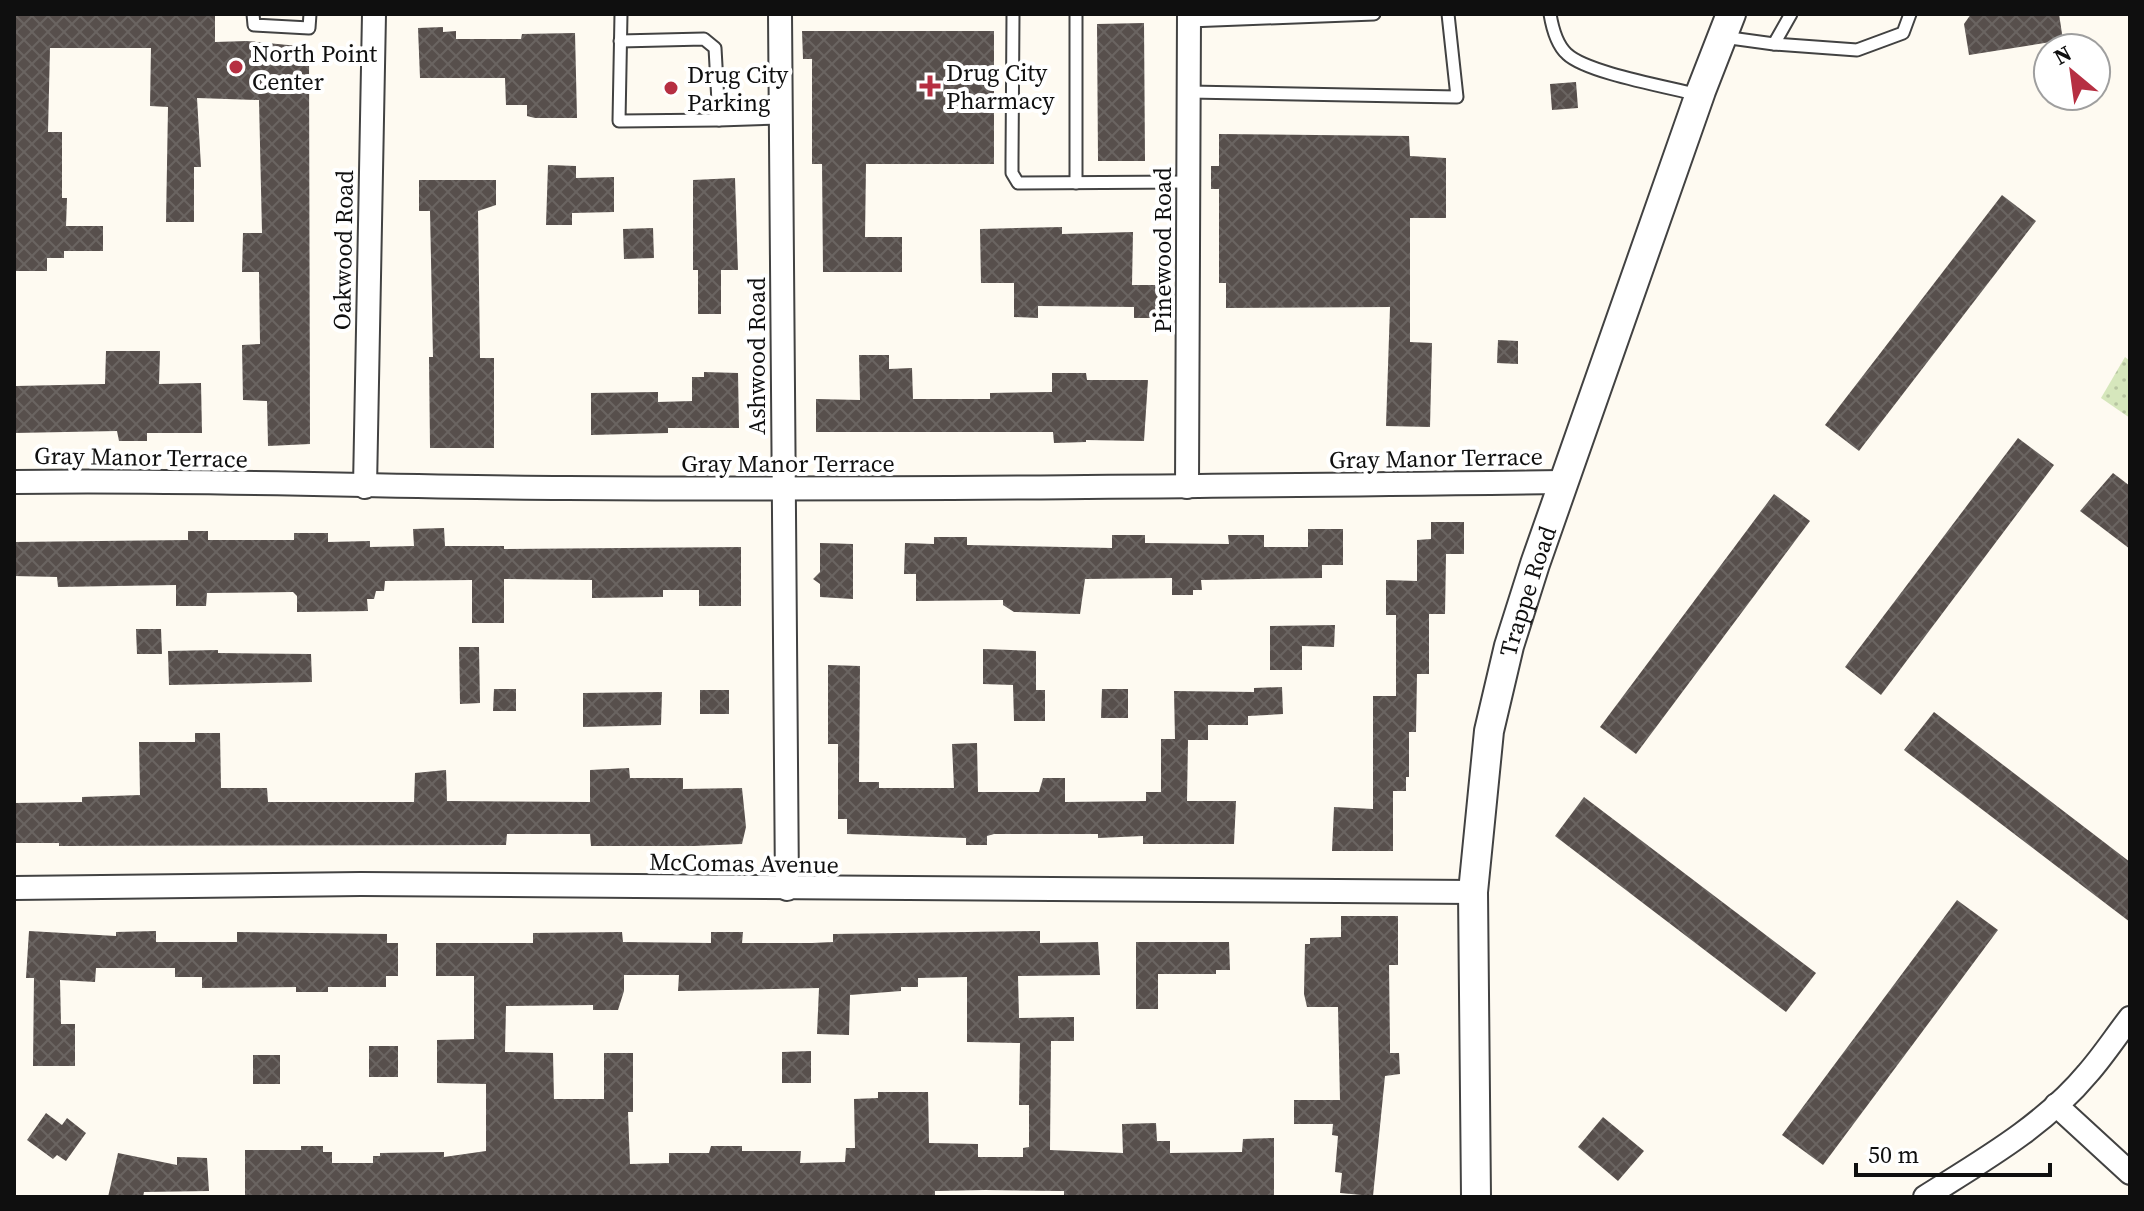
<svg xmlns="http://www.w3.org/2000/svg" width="2144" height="1211" font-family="'Source Serif 4',serif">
<defs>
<pattern id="park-dots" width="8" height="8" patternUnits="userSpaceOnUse" patternTransform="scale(2)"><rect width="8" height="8" fill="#d6e7bc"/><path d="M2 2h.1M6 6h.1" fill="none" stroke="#b6c5a0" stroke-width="1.8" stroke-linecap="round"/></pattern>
<pattern id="building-cross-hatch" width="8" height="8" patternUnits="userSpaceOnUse" patternTransform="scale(2)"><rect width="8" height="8" fill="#574f4c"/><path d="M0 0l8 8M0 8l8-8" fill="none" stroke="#6a6461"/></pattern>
</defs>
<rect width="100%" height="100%" fill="#fefaf1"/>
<path fill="url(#park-dots)" d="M2125,357L2130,361V418L2101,398Z"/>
<g fill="url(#building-cross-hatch)" fill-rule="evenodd">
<path d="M14,14H215V42L247,41L309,47L310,444L268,446L267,401L243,400L242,345L260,344L259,272H242L243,233H262L259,100L197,98L201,167H194V222H166L168,107L150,106L151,48H50L48,132H62V198H67L66,226H103V251H64V258H47V271H14Z"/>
<path d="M1971,14H2059L2063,40L1969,55L1964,24Z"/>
<path d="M1144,23L1145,161H1098L1097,24Z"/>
<path d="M443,27V32L456,31V39H521L522,34L575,33L577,118H535L527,116V105H506L505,78H420L418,28Z"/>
<path d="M802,31H994V164H866L865,237H902V272H823L822,164H812V59H803Z"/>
<path d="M1576,82L1578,108L1552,110L1550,84Z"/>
<path d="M1219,134L1409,136L1410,156L1446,158V218H1410V342L1432,343L1430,427L1386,426L1390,307L1226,308V283H1219V189H1211V166H1219Z"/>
<path d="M548,165L576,166V178L614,177V212L572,213V225H546Z"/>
<path d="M735,178L738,270H721V314H698V270H693V180Z"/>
<path d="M419,180H496V205L478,211L480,358H494V448H430L429,357H433L430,211H419Z"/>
<path d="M2002,195L2036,221L1859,451L1825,425Z"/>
<path d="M1062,227V234L1133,232L1132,285H1160V318H1134V307L1038,306V318L1014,317V283H981L980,229Z"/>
<path d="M653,228L654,258L624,259L623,229Z"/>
<path d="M1498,340L1518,341V364L1497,363Z"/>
<path d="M106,351H160L159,384L201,383L202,433H147V441H119L117,431L14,433L16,386L105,384Z"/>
<path d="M859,355H889V369L912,368L913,399H990V393L1052,392V373H1086L1087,380H1148L1144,441L1086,440V442L1054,443L1053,432H816V399L860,400Z"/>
<path d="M704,372L738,373L739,428H668V433L591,435V393L658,392V402L692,401V377H704Z"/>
<path d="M2018,438L2054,465L1881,695L1845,667Z"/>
<path d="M2113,473L2130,486V549L2080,511Z"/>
<path d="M1774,494L1810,521L1636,754L1600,727Z"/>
<path d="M1431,522H1464V554H1446L1445,614H1429V674H1417L1416,732H1409V777H1406V791H1393V851H1332L1334,807L1373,809V696H1396V615H1386V580L1417,581V540L1431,539Z"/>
<path d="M444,528L445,546H504V549L741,547V606H699V590H663V597L592,598V580L504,579V623H472V580L385,581L384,591H376L374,599H367L368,611L297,612V596L293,592L207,593L206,606H176V585L58,587L57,577L14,576V542L188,540V531H208V540H294V533H328V542L370,541V547L414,546L413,529Z"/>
<path d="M1308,529H1343V565H1322V578L1201,580L1202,590H1193V595H1172V578L1085,579L1080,614L1014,612L1003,605V600L916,601V574H904L905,543L934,544V537H967V545L1112,548V535H1145V543L1229,544L1228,535H1264V547H1308Z"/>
<path d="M820,543L853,544V599L820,597V584L813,579L820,572Z"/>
<path d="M1335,625L1334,647L1302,646V670H1270V626Z"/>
<path d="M136,629H161L162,654H137Z"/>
<path d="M459,647H479L480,703L460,704Z"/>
<path d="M983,649L1036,651V690H1045V721H1014L1013,685L983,684Z"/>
<path d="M218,650V653L311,654L312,682L169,685L168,651Z"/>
<path d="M828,665L860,666L859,782H879V788H954L952,744L977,743L978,792H1039L1043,778H1065V802L1146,801V792H1161V739H1175L1174,691L1254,692V688L1282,687L1283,714L1248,716V725H1208V740H1188L1187,801H1236L1234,844H1143V836L1098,838V834H994L987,836V845H966V838L847,834V819H838V744H828Z"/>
<path d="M494,689H516V711H493Z"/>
<path d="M1102,689H1128V718H1101Z"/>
<rect x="700" y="690" width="29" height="24"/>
<path d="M662,692L661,725L583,727V693Z"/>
<path d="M1934,712L2130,862V922L1904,750Z"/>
<path d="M195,733H220L221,788H267L268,802H414L415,773L446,770L447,801L590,802V770L629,768L630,778H683V789L742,788L746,827L742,844L694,846H591L590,834H507L506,845L59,846V843H14V803L82,802V797L140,795L139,742H195Z"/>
<path d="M1584,797L1816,973L1786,1012L1555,836Z"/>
<path d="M1957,900L1998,930L1823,1165L1782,1135Z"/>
<path d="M1341,916H1398V965H1389L1390,1044V1053H1399L1400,1074L1385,1076L1373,1196L1340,1193L1342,1173L1335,1172L1338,1136L1332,1135L1333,1124H1294V1100H1340L1338,1007H1307L1304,994L1305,944H1310V938L1341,937Z"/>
<path d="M29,931L116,936V932L156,931V942H237V932L387,934V943H398V976H386V987H328V992H296V987L202,988V977H175V968H96L95,982L60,980L61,1024H75V1066H33L34,978H26Z"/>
<path d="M1040,931V943L1098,942L1100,975L1018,976L1019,1018L1074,1017V1041H1051L1050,1150L1123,1153L1122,1124L1156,1123L1157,1141H1170V1153L1242,1152L1243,1139L1274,1138V1196L1064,1197V1191L985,1190L935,1191V1196L860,1197L245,1196V1150H301V1146H323V1152H332V1163H373V1156H380V1153L444,1152V1157L486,1151V1084L437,1083V1040L474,1039V976H436V943H533V933L622,932L623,942L711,943V932H743L742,943H812L833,942V934ZM624,975H679L678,991L819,988L817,1034L849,1035L850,995L901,991V987H918V978L967,977V1042L1020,1043L1019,1105H1029V1147L1023,1148V1157H978V1144L929,1143L928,1092H878V1098L854,1099L855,1148H846L845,1162L800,1163L801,1151H742V1146H711L709,1153H669V1163L630,1164L628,1112H633V1053H604V1099H554L553,1053L505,1052L506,1006L593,1005V1010H618L624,991Z"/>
<path d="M1136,942H1229L1230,970H1216V974H1158V1009H1136Z"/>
<rect x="369" y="1046" width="29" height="31"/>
<path d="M811,1051V1083H782V1052Z"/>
<rect x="253" y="1055" width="27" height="29"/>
<path d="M46,1113L62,1125L67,1118L86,1133L66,1161L57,1155L53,1159L27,1140Z"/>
<path d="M1603,1117L1644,1151L1618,1181L1578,1147Z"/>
<path d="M118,1153L177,1165V1157L207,1158L209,1191L144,1192L143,1197H108Z"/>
</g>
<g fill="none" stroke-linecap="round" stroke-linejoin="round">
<g stroke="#424242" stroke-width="15">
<g id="service">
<path d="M253,14L254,25L309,28L310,14"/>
<path d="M621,14L619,121L719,120"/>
<path d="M1013,14L1012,160V173L1018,183L1188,182"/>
<path d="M1550,14C1552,26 1557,45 1567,54C1587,73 1669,87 1699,95"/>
<path d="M1189,21L1374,14"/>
<path d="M1723,37L1774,44L1791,14"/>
<path d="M620,41L704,39L715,48L719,120L781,118"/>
<path d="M1774,44L1857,50L1903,33L1910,14"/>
<path d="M1189,92L1457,97L1448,14"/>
<path d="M1076,183V14"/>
</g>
</g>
<g stroke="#424242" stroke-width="26">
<g id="minor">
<path d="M780,14L787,889"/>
<path d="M14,482C198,479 382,487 567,488C899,490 1231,486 1563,482"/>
<path d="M365,487L374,14"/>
<path d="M1187,487L1189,14"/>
<path d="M14,888L361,884L1473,892"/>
<path d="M2056,1105L2130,1173"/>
<path d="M1925,1197C1982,1161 2044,1126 2088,1073C2103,1056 2116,1036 2130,1018"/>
</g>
</g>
<g stroke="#424242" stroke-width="32">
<g id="tertiary">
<path id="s1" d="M1476,1197L1473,892L1489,731L1509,646L1535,564L1701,91L1731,14"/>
</g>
</g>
<use href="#service" stroke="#fff" stroke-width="11"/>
<use href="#minor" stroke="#fff" stroke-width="22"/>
<use href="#tertiary" stroke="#fff" stroke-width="28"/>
</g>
<g fill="#b62f42" stroke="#fff" stroke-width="3">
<circle cx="236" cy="67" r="8"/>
<path d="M926 74h8v8h8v8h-8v8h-8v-8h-8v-8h8z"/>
<circle cx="671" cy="88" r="8"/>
</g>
<g text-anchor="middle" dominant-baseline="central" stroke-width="8" stroke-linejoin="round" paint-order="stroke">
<g font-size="24" fill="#0f0f0f" stroke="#fff" text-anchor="start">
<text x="252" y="53">North Point<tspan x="252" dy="28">Center</tspan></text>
<text x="946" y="72">Drug City<tspan x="946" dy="28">Pharmacy</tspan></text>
<text x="687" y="74">Drug City<tspan x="687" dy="28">Parking</tspan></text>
</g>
<g font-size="24" fill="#0f0f0f" stroke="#fff">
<text transform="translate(343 250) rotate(-89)">Oakwood Road</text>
<text transform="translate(1162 250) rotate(-90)">Pinewood Road</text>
<text transform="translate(756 356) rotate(-90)">Ashwood Road</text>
<text transform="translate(141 457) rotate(1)">Gray Manor Terrace</text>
<text transform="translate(1436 458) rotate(-1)">Gray Manor Terrace</text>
<text x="788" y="463">Gray Manor Terrace</text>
<text stroke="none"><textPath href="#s1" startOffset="612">Trappe Road</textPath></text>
<text transform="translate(744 863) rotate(1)">McComas Avenue</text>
</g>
</g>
<rect width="2144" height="1211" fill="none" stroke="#0f0f0f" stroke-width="32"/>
<g transform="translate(2072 72) rotate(331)"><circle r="38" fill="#ffffff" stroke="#9f9f9f" stroke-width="2"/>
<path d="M0-6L14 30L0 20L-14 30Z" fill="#b62f42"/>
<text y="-12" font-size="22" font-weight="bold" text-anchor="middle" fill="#0f0f0f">N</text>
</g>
<path d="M1856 1163v12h194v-12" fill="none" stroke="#0f0f0f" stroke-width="4"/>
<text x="1868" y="1163" font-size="24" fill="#0f0f0f" stroke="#ffffff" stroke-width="6" paint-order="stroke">50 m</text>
</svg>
